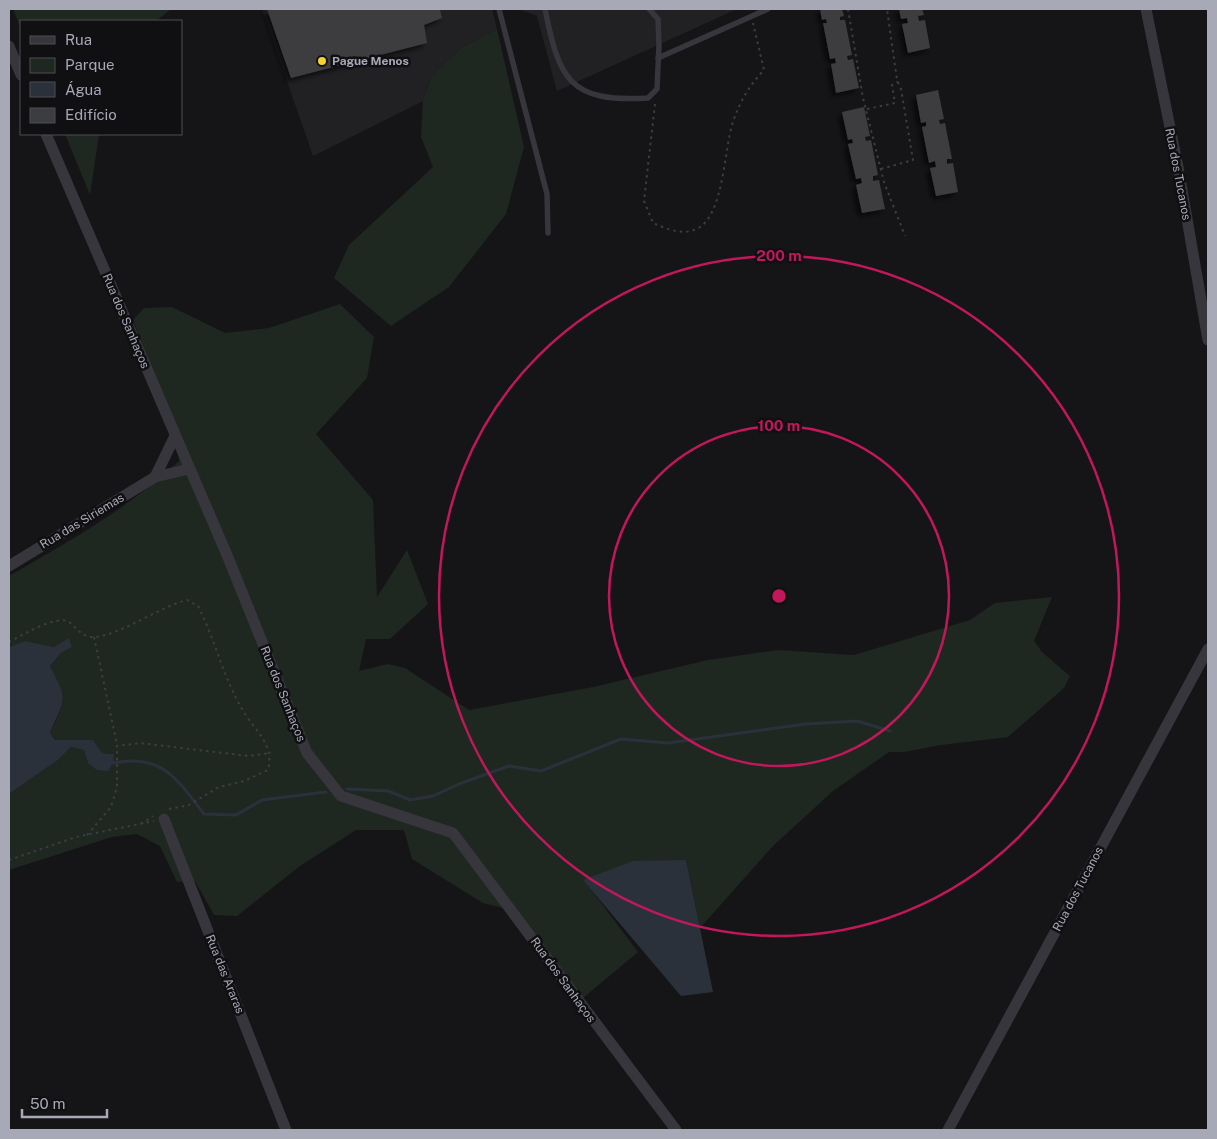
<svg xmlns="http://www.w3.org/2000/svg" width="1217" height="1139" font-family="'Public Sans',sans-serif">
<defs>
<filter id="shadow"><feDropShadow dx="-4" dy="4" stdDeviation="2.5" flood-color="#0009"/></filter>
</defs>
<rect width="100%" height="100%" fill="#151517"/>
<g fill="#212124">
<path d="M262,9H267L291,78L426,43L424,25L442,18L440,9H492L497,29L462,47L432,75L423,101L313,156Z"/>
<path d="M519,9H737L557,91L537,16Z"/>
</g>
<g fill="#1f2721">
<path d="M13,9H171L156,21H21V29Z"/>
<path d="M497,29L524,147L506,214L449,287L391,326L334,278L349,245L433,167L421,137L423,101L432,75L462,47Z"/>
<path d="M65,134H99L90,195Z"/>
<path d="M340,304L374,337L367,378L316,434L373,500L377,597L407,550L428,604L390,639H366L359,671L388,664L405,668L469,710L593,687L708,660L778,650L854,655L970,620L995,603L1052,597L1034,641L1042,652L1070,676L1064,688L1008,737L941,745L904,752H889L833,791L773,846L700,928L686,860L584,880L638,952L583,998L519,912L483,903L412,859L404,830H356L300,866L237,916L214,915L195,881L177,882L160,846L137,834L112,837L9,870V794L58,760L71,747L84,750L88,763L113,754L102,753L93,740H55L50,733C66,699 68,699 50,666L61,653L72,647L69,639L54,647L25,641L9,647V576C68,542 129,508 179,461L176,429L133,320L144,308L172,307L225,333L269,328Z"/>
</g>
<g fill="#2b313b">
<path d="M69,638L72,647L61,653L50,666C69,701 65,698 50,733L55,740H93L102,753L114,754L113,763L108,771L97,770L88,763L84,750L71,747L58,760L9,794V647L25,641L54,647Z"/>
<path d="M686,860L713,992L681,996L583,880L633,861Z"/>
</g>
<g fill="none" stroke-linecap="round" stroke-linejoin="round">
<g stroke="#2b313b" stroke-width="3">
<path d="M113,763C162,753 177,779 204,814L236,815L262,800L326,792"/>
<path d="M347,789L388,791L410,800L433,796L459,784L509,766L541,771L621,739L668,743L806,724L857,721L890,731"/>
</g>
</g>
<g fill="#3c3d41" filter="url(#shadow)">
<path d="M267,9H440L442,18L424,25L427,43L291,78Z"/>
<path d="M820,9H842L844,16L840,17V20H845L852,55L847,56L848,60L853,59L859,88L836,93L831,64L836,63L835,58L830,59L823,23H827L826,19L822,20Z"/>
<path d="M899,9H922L924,15L918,16L919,21L925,20L930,48L908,53L902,24L908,23L907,18L901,19Z"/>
<path d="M938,90L944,119L939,120L940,124L945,123L952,159H947V164L953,163L958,192L936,196L930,168L936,167L935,161L929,163L922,127L926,126V122L921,123L916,95Z"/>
<path d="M864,107L870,136L865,137L866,141L871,140L878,175L873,176V181L879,180L885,209L862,213L856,185L862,183L861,178L856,179L848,144L853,143L852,139L848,140L842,112Z"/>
</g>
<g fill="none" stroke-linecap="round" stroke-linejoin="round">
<g stroke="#3c3d43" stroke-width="2" stroke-dasharray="2.5 4" stroke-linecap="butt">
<path d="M848,9L863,98L884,182L905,236"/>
<path d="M655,104L644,201L653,223C667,229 685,237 700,227C724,211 724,149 733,122C740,101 749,86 764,70L753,23"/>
<path d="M867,109L895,103L892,85L898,82"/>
<path d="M881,169L913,160L901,89L897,80L887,9"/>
<path d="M94,637L117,744"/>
<path d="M9,642C21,636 57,614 69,622C78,629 81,637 94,637C121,635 159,607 187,600L198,606C215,639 223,677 242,709C254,730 275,744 268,770L244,781L219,787L189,805L169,809"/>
<path d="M141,824L153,816"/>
<path d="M87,835L111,807L117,787V746L140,743L248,756L271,753"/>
<path d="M9,860L76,837L154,821"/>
</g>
<g stroke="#36363c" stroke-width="5.5">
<path d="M499,9L547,194L548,233"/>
<path d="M545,9C559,79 569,103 648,98L657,89L659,45L658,19L649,9"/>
<path d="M658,58L768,9"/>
</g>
<g stroke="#36363c" stroke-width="11">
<path d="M1146,9L1178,167L1208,340"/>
<path d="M9,46L21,75"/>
<path d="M46,134L227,555L307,753L341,796L453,833L676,1130"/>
<path d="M155,477L175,436"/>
<path d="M9,566L155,477L189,469"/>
<path d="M164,819L286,1130"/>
<path d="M948,1130L1208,649"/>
</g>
</g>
<g fill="none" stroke="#c2185b" stroke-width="2.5">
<circle cx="779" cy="596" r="170"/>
<circle cx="779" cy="596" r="340"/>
</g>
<circle fill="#f4d22f" stroke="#101012" stroke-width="2" cx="322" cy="61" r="5"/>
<g text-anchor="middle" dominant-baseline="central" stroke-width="5" stroke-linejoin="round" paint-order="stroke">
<g font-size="12" font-weight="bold" fill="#a7a9b7" stroke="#101012" text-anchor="start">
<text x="332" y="61">Pague Menos</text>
</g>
<g font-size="12" fill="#a7a9b7" stroke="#101012">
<text transform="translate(1178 174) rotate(79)">Rua dos Tucanos</text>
<text transform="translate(126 321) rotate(67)">Rua dos Sanhaços</text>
<text transform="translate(82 521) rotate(-31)">Rua das Siriemas</text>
<text transform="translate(283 694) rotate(68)">Rua dos Sanhaços</text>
<text transform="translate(1078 889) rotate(-62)">Rua dos Tucanos</text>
<text transform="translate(225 974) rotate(68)">Rua das Araras</text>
<text transform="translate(563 980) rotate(54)">Rua dos Sanhaços</text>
</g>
</g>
<circle cx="779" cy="596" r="8" fill="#c2185b" stroke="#101012" stroke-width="2.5"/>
<g font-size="15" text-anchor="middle" font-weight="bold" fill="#c2185b" stroke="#101012" stroke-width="5" stroke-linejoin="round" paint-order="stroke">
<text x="779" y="261">200 m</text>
<text x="779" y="431">100 m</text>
</g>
<rect width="1217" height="1139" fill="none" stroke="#a7a9b7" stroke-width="20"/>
<rect x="20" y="20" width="162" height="115" fill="#101012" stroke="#4c4d54"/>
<rect x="30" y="36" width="25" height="8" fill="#36363c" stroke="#4c4d54"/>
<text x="65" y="45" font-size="15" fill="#a7a9b7">Rua</text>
<rect x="30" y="58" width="25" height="15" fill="#1f2721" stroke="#4c4d54"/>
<text x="65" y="70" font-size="15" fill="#a7a9b7">Parque</text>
<rect x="30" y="82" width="25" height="15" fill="#2b313b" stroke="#4c4d54"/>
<text x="65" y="95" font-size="15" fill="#a7a9b7">Água</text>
<rect x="30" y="108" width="25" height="15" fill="#3c3d41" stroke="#4c4d54"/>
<text x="65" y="120" font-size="15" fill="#a7a9b7">Edifício</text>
<path d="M22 1109v8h85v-8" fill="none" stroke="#a7a9b7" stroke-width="2.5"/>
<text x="30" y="1109" font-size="15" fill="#a7a9b7" stroke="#101012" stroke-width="4" paint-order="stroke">50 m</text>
</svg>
